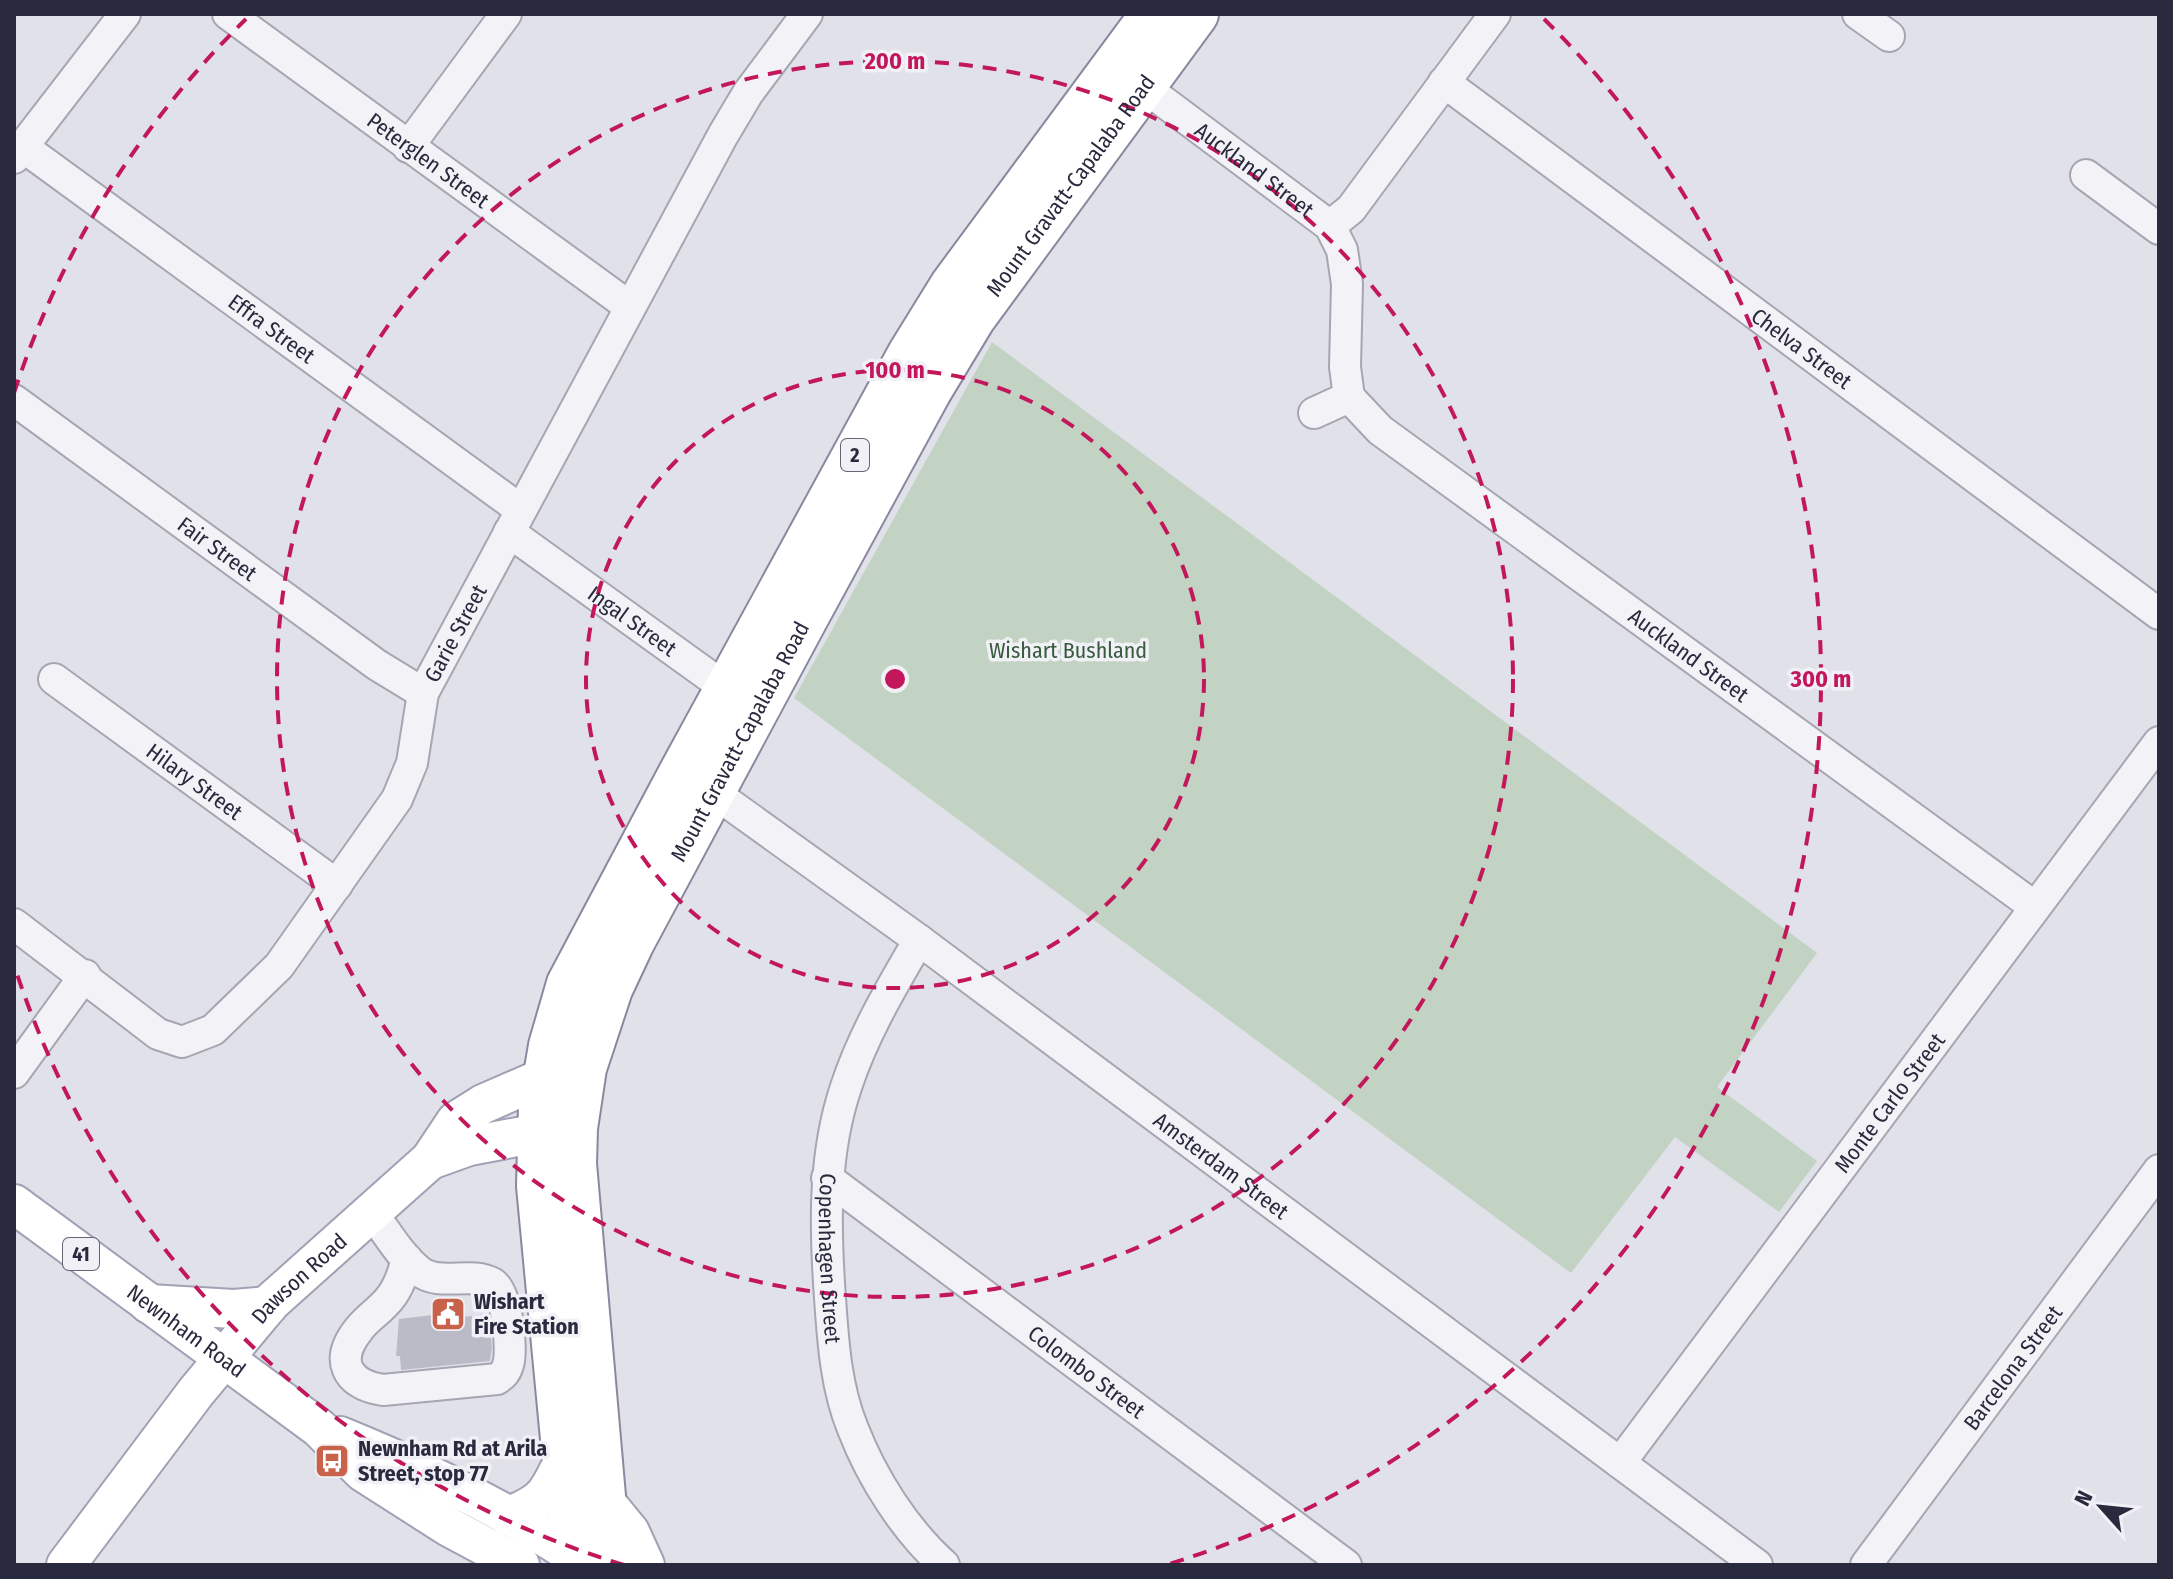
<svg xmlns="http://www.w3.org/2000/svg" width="2173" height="1579" font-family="'Fira Sans Condensed',sans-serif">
<rect width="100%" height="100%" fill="#e0e1e9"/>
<path fill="#c2d2c3" d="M992,342L1817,953L1717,1087L1817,1161L1779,1212L1675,1137L1571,1273L794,698Z"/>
<path fill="#bbbbc8" d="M458,1312L459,1317L488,1315L492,1347L490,1361L401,1370L400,1356H396L399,1319Z"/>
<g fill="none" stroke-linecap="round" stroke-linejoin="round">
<g stroke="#a6a6b3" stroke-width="34">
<g id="minor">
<path id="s1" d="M228,14L630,307"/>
<path d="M1858,14L1889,36"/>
<path id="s2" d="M1128,75L1330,226L1342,250L1347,284L1345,367L1349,397L1380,430L2035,907"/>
<path id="s3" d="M1444,82L2159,614"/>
<path id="s4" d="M23,147L521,510"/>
<path d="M408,147L506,14"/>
<path d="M14,158L125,14"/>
<path d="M2086,175L2159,229"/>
<path d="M1330,226L1351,209L1495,14"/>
<path id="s5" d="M14,400L377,665L423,693"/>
<path d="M1314,413L1349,397"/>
<path id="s6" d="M509,532L741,699"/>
<path id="s7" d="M54,679L337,885"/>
<path id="s8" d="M696,783L727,802L919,940L1757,1565"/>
<path id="s9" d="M14,924L158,1034L182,1042L213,1030L279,966L397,799L412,763L423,693L723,135L748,93L807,14"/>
<path id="s10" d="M919,940C891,988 863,1035 846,1087C823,1155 825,1228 830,1298C833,1342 836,1388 853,1429C872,1478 905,1530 944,1565"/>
<path d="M14,1073L85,975"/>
<path id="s11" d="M827,1178L1346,1565"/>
<path d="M372,1213C387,1232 400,1256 419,1271C440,1287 470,1271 492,1283C507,1291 513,1349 508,1365C506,1372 503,1375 497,1379L383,1390C346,1384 334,1360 359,1329C367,1318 381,1310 390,1298C399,1287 403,1273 407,1259"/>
<path id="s12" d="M1620,1463L2159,742"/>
<path id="s13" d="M1866,1565L2159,1170"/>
</g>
</g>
<g stroke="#a0a1b4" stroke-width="42">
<g id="major">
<path d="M430,1160L469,1146L539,1133L559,1113"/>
<path id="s14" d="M14,1204L319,1428L363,1472L449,1527L520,1565"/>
<path d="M149,1304L234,1309L268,1306"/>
<path d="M340,1436C426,1471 512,1512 588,1565"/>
<path d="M603,1499L630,1532L645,1565"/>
<path d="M508,1516C545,1503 549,1492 565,1457"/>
<path id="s15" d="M66,1565L196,1392L271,1302L430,1160L456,1121L483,1104L545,1077"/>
</g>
</g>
<g stroke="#88899f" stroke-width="48">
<g id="highway">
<path d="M575,1565L539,1186L541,1105L551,1046L569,984L680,775L910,354L952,286L1153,14"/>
<path id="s16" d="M609,1565L574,1164L575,1128L584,1068L610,989L632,942L805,619L929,391L973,318L1196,14"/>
</g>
</g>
<use href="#minor" stroke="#f3f3f7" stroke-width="30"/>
<use href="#major" stroke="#fff" stroke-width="38"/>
<use href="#highway" stroke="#fff" stroke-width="44"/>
</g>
<g fill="none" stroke="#c2185b" stroke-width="4" stroke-dasharray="14 10">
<circle cx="895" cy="679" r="309"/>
<circle cx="895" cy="679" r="618"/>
<path d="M624 1565A926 926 0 0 1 14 965M14 393A926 926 0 0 1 246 19M1544 19A926 926 0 0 1 1166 1565"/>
</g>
<defs>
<g id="civic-square" transform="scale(1.8)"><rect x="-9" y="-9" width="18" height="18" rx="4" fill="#c9624a" stroke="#f0f0f6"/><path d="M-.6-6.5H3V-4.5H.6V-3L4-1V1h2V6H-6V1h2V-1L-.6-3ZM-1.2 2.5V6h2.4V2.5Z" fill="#fff"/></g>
<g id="bus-square" transform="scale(1.8)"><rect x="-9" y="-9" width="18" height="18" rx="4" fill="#c9624a" stroke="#f0f0f6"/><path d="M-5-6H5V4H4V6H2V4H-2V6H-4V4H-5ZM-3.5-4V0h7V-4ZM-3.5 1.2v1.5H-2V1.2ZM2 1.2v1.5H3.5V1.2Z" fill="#fff"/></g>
</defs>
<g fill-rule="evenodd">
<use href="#civic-square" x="448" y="1314"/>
<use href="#bus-square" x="332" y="1461"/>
</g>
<g text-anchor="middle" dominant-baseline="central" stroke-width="7" stroke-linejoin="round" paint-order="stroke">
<g fill="#f0f0f6" stroke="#656576" stroke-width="2">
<rect x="841" y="439" width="28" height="32" rx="6"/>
<rect x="63" y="1238" width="36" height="32" rx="6"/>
</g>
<g font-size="20" font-weight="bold" fill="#2a2a3f">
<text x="855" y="455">2</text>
<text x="81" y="1254">41</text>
</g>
<g font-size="22" fill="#2a2a3f" stroke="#f0f0f6">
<text stroke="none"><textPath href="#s1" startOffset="248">Peterglen Street</textPath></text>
<text stroke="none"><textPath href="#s2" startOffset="158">Auckland Street</textPath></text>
<text stroke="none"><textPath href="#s16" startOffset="1510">Mount Gravatt-Capalaba Road</textPath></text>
<text stroke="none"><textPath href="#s4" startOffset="308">Effra Street</textPath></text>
<text stroke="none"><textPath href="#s3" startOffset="446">Chelva Street</textPath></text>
<text stroke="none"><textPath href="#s5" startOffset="252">Fair Street</textPath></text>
<text stroke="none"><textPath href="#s6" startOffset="152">Ingal Street</textPath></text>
<text stroke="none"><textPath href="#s9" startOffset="714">Garie Street</textPath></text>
<text stroke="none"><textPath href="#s2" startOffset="854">Auckland Street</textPath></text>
<text stroke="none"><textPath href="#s16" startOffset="862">Mount Gravatt-Capalaba Road</textPath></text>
<text stroke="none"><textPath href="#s7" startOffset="174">Hilary Street</textPath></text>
<text stroke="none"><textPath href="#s12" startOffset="450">Monte Carlo Street</textPath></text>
<text stroke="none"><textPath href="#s8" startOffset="650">Amsterdam Street</textPath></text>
<text stroke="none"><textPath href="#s10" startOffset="338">Copenhagen Street</textPath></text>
<text stroke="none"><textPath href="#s15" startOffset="370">Dawson Road</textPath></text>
<text stroke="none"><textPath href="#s14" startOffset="214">Newnham Road</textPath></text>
<text stroke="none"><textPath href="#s13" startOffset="246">Barcelona Street</textPath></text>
<text stroke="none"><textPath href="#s11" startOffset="324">Colombo Street</textPath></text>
</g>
<g font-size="22" fill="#375b3d" stroke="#f0f0f6">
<text x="1068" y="650">Wishart Bushland</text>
</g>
<g font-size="22" font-weight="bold" fill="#2a2a3f" stroke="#f0f0f6" text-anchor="start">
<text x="474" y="1301">Wishart<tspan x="474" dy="25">Fire Station</tspan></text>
<text x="358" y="1448">Newnham Rd at Arila<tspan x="358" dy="25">Street, stop 77</tspan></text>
</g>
</g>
<circle cx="895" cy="679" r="12" fill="#c2185b" stroke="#f0f0f6" stroke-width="4"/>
<g font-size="24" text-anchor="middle" font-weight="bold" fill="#c2185b" stroke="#f0f0f6" stroke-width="7" stroke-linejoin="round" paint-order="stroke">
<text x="895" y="69">200 m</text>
<text x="895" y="378">100 m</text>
<text x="1821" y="687">300 m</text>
</g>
<rect width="2173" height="1579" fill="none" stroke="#2a2a3f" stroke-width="32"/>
<g transform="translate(2101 1507) rotate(297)" stroke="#f0f0f6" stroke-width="6" paint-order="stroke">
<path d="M0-6L14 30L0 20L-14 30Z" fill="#2a2a3f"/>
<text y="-12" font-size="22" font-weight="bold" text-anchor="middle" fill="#2a2a3f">N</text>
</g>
</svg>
